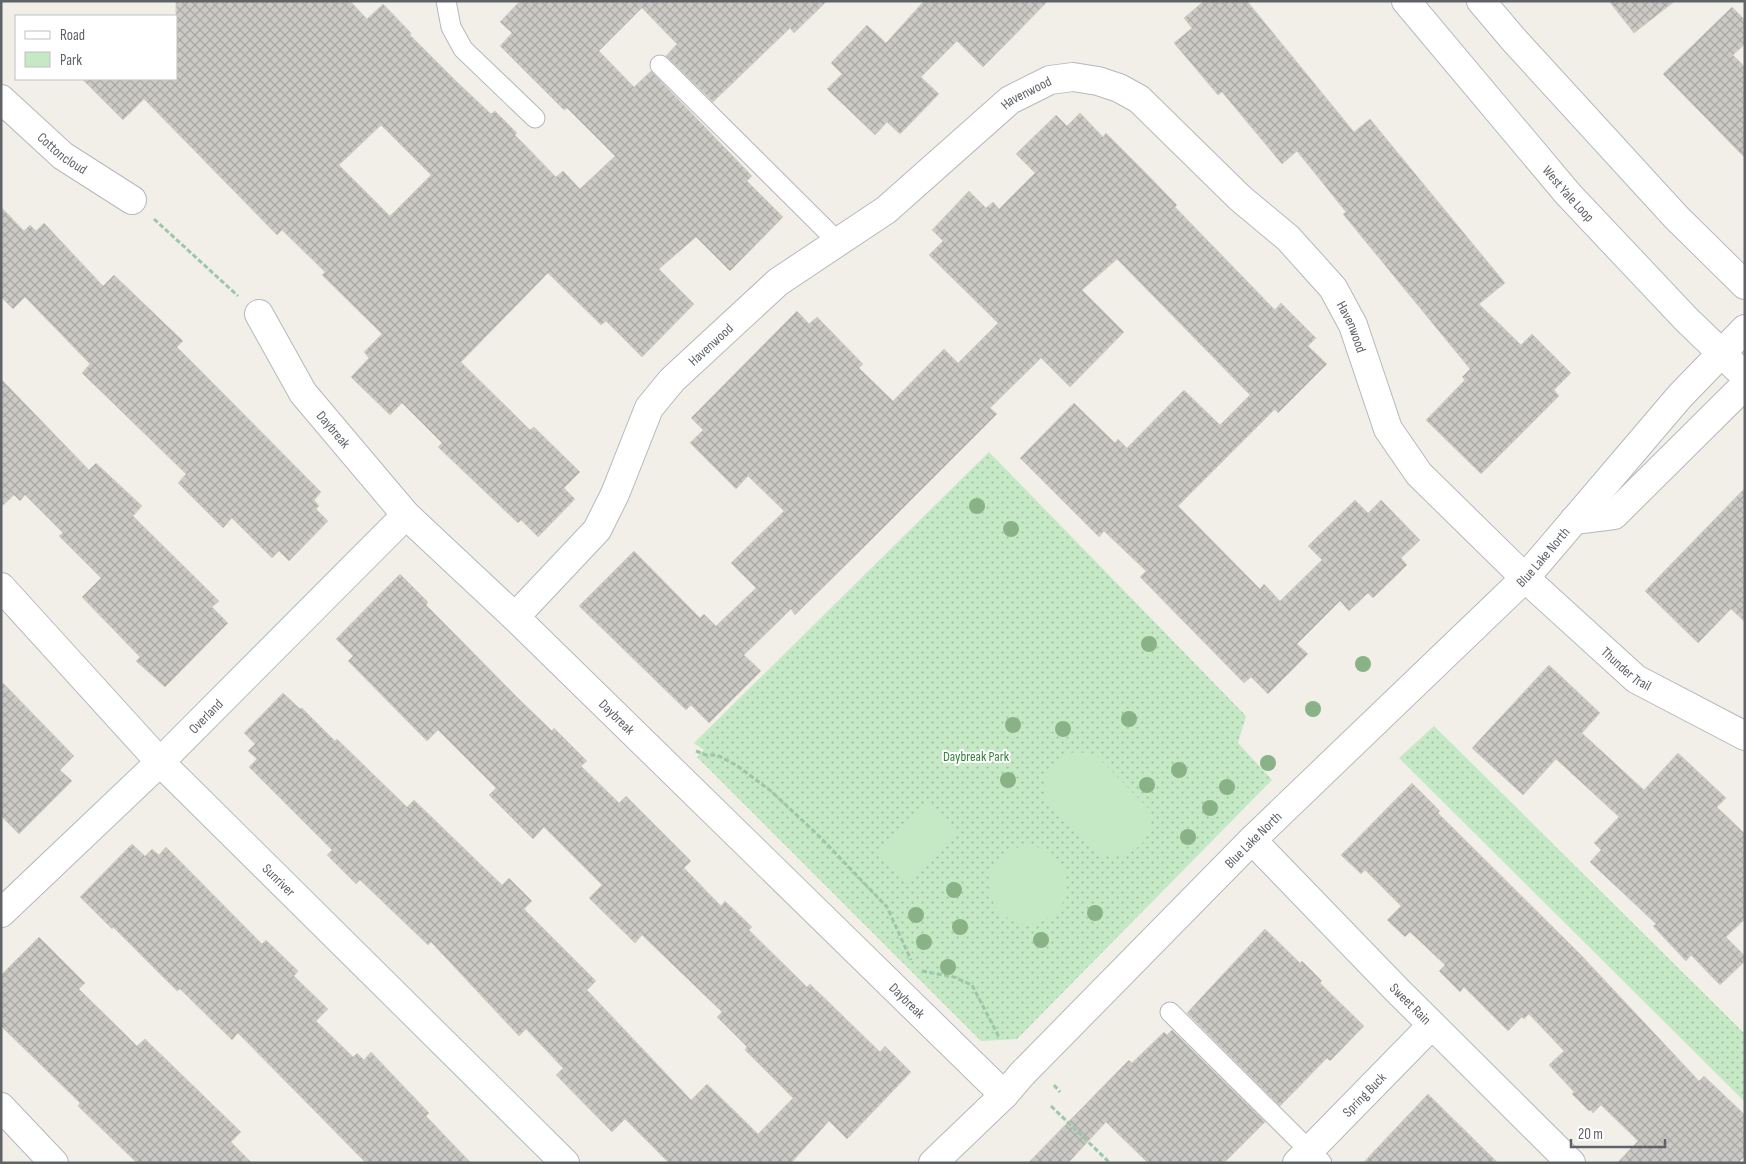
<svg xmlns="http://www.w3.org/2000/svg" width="1746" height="1164" font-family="'Sofia Sans Condensed',sans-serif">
<defs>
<pattern id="green-dots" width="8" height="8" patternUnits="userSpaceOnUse" patternTransform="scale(1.25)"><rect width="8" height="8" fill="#c5e8c5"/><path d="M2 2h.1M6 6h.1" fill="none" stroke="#a3c0a4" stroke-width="1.8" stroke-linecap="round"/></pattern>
<pattern id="building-cross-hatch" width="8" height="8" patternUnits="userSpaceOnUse" patternTransform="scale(1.25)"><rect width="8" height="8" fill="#cccac5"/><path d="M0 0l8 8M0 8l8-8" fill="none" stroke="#a9a8a4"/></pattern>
</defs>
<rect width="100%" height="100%" fill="#f1efe8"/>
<g fill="url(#green-dots)">
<path d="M989,452L1246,716L1238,743L1272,780L1017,1039L981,1041L697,757L704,750L694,743Z"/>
<path d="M1434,726L1745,1034V1102L1399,758Z"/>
</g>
<g fill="#c5e8c5">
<path d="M1075,752L1095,754L1150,810C1152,825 1149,839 1137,848C1127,855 1115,858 1104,855C1095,852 1087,842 1080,836C1071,827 1056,817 1050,806C1037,783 1051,758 1075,752Z"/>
<path d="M927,802L957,832L907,883L877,853Z"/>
<circle cx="1028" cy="885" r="39"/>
</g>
<g fill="url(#building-cross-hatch)" stroke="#d6d1c6" fill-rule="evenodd">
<path d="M176,1H350L367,19L383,4L411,33L410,35L457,82L491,114L495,111L517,133L515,135L556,177L563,171L580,189L615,156L567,108L564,110L500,46L512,33L500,22L520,1H827L794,33L790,28L713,102L666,56L677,44L642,8L599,51L634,87L651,71L752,176L747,181L783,217L730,271L696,237L659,269L694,304L642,357L606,321L601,325L548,273L461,362L530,430L534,427L580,472L564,488L575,499L538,537L521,520L518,523L438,447L442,443L402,403L390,415L351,377L369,358L364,352L382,334L322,275L325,272L282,230L277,235L144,99L123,120L82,79H176ZM381,125L431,175L390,216L339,165Z"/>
<path d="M924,1H1048L983,67L957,41L921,77L939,94L900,134L887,122L875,135L827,89L842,74L831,63L867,25L886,43Z"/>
<path d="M1204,1H1247L1354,132L1370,119L1505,283L1479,304L1521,345L1532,334L1571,373L1554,390L1559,396L1481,474L1426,420L1465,380L1462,377L1470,369L1343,214L1346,212L1297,151L1282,164L1222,92L1218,95L1174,43L1192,28L1184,18Z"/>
<path d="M1609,1H1675L1634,33Z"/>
<path d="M1732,7L1745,20V44L1733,55L1745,67V158L1663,74Z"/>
<path d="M1080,113L1103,137L1106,133L1138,165L1177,205L1175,207L1275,310L1281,303L1316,338L1308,346L1327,364L1278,413L1275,409L1178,506L1260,589L1264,584L1280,601L1322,560L1308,546L1355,500L1368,513L1381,500L1420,540L1401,558L1407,565L1373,598L1368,593L1349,611L1340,601L1297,644L1308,654L1268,694L1251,677L1244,683L1140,577L1146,571L1104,531L1099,537L1020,458L1074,403L1115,443L1118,439L1127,448L1184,390L1220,425L1250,395L1117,259L1082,290L1124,332L1070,387L1041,358L990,408L997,414L874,537L795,615L791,609L744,655L761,671L709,723L691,705L686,710L579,606L634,551L700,618L704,614L716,626L756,588L731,563L784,511L748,476L736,489L690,443L703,430L691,418L797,311L809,324L817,317L863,364L859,368L893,401L944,349L958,363L998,323L929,255L943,241L932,230L969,191L986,208L993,202L999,209L1035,173L1016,154L1056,115L1067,126Z"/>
<path d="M1,207L24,231L30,225L36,231L44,223L103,286L114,275L183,341L177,347L321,492L314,500L319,506L316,509L328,521L289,561L279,551L272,558L232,518L223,528L178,483L186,474L82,373L90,364L25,297L13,309L1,297Z"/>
<path d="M1,379L89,470L96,463L142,506L133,516L219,601L212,607L228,623L165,687L136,661L140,657L82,597L101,578L59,536L63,533L25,495L20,501L14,495L1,507Z"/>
<path d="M1745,488V622L1731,609L1698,643L1645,591Z"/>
<path d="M400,574L428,602L426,605L519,699L552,731L554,728L587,761L581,766L619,803L626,796L691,861L684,868L721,906L725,901L752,927L749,930L807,987L810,984L880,1052L885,1046L911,1072L847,1139L829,1121L791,1163H669L625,1119L612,1132L556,1075L563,1068L526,1029L519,1036L431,942L428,945L360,880L356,884L327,855L332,850L249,767L257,759L248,751L255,744L244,733L283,693L300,709L302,708L335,741L337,739L407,807L414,800L502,885L509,878L532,901L524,909L596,981L587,990L691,1100L707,1084L758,1134L793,1098L745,1050L747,1047L717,1017L722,1012L642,935L635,943L589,898L602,885L544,827L533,839L489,795L496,788L438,730L427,741L348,661L353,656L336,639Z"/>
<path d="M1549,665L1600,713L1582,733L1644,790L1678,753L1726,798L1717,807L1745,834V919L1726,937L1745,956V961L1720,985L1691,955L1686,961L1653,926L1656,924L1590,862L1601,850L1594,843L1619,817L1556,759L1523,795L1472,748Z"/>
<path d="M1,681L74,756L60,770L72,781L19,834L1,816Z"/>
<path d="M1412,783L1440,811L1438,813L1581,955L1699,1081L1704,1076L1745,1115V1156L1738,1163H1617L1638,1141L1601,1105L1593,1113L1591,1110L1589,1111L1572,1094L1574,1092L1549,1065L1564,1051L1529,1014L1524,1019L1522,1017L1508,1031L1464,987L1460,992L1439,971L1445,965L1410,932L1405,937L1387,920L1401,906L1365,870L1361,874L1341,855Z"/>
<path d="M132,844L145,856L152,849L159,855L166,847L262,944L266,940L298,971L294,976L328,1009L316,1021L353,1057L357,1053L364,1060L371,1052L429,1113L426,1116L471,1163H366L238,1033L232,1040L180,989L177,991L113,927L112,929L80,897Z"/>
<path d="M1265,929L1300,963L1302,961L1322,981L1320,983L1364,1026L1330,1061L1327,1058L1280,1106L1187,1013Z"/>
<path d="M39,937L85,983L79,989L137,1046L145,1039L241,1132L231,1142L252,1163H137L78,1106L80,1103L1,1026V975Z"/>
<path d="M1172,1030L1265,1122L1224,1163H1148L1106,1122L1068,1163H1028L1129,1060L1132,1063L1164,1032L1167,1035Z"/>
<path d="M1428,1094L1498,1163H1363Z"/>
</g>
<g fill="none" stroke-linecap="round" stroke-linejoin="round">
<g stroke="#b5b8bc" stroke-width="21">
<g id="service">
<path d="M446,1L451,27L463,49L535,118"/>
<path d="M660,65L839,243"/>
<path d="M1170,1012L1322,1163"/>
</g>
</g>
<g stroke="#b5b8bc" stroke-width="30">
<g id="minor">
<path id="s1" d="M1,99L63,156L132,200"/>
<path id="s2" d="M259,314L303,393L406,515L515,617L1004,1095"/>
<path id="s3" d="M1,587L160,762L565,1163"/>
<path id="s4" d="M515,617L597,530L615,494L649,408L672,380L778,282L886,210L1010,100L1050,80L1073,77L1098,81L1119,88L1139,99L1240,198L1288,238L1333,288L1353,325L1388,429L1419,474L1525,578L1636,679L1745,736"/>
<path id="s5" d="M1252,840L1396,989L1571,1163"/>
<path id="s6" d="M1,913L160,762L406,515"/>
<path d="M1,1107L54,1163"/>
<path id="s7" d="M1297,1163L1432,1025"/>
</g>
</g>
<g stroke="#b5b8bc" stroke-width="30">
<g id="tertiary">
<path d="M1574,520L1614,515L1745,385"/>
<path id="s8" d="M933,1163L1004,1095L1022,1074L1252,840L1525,578L1680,396L1745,329"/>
</g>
</g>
<g stroke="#b6babf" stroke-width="30">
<g id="secondary">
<path id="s9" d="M1406,1L1568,194L1686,319L1745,376"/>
<path d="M1481,1L1514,40L1676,217L1745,285"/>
</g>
</g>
<g stroke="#9cc7a9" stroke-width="3" stroke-dasharray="5 2.5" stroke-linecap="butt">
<path d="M154,219L238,296"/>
<path d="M696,751L706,755H717L736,765L771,791L820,837L887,907L911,960"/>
<path d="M922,971L954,977L972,985L999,1037"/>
<path d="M1054,1085L1060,1092"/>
<path d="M1051,1106L1110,1163"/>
</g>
<use href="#service" stroke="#fff" stroke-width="19"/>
<use href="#minor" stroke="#fff" stroke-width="28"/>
<use href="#tertiary" stroke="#fff" stroke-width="28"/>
<use href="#secondary" stroke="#fff" stroke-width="28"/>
</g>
<g fill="#89b387">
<circle cx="977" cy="506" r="8"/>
<circle cx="1011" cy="529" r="8"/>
<circle cx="1149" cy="644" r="8"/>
<circle cx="1363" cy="664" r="8"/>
<circle cx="1313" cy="709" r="8"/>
<circle cx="1129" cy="719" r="8"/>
<circle cx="1013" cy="725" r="8"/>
<circle cx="1063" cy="729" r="8"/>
<circle cx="1268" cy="763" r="8"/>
<circle cx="1179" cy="770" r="8"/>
<circle cx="1008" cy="780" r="8"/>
<circle cx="1147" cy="785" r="8"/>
<circle cx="1227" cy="787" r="8"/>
<circle cx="1210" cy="808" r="8"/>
<circle cx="1188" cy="837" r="8"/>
<circle cx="954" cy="890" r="8"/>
<circle cx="1095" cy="913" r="8"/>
<circle cx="916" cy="915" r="8"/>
<circle cx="960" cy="927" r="8"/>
<circle cx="1041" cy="940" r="8"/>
<circle cx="924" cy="942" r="8"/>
<circle cx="948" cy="967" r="8"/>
</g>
<g text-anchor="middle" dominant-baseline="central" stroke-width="4" stroke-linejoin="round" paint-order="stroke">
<g font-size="14" fill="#5f6368" stroke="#fff">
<text stroke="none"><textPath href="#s4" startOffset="746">Havenwood</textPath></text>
<text stroke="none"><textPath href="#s1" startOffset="82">Cottoncloud</textPath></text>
<text stroke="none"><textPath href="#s9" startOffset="252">West Yale Loop</textPath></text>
<text stroke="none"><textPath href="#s4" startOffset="1181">Havenwood</textPath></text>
<text stroke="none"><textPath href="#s4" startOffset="341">Havenwood</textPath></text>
<text stroke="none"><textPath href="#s2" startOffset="138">Daybreak</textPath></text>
<text stroke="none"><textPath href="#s8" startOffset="860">Blue Lake North</textPath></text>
<text stroke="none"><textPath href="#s4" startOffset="1629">Thunder Trail</textPath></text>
<text stroke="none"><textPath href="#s6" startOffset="284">Overland</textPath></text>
<text stroke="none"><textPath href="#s2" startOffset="542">Daybreak</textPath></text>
<text stroke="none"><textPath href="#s8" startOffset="455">Blue Lake North</textPath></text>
<text stroke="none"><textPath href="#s3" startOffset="404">Sunriver</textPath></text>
<text stroke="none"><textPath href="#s2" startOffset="948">Daybreak</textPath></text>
<text stroke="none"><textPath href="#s5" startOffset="228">Sweet Rain</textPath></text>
<text stroke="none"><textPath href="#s7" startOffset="96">Spring Buck</textPath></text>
</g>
<g font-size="14" fill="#348238" stroke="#fff">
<text x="976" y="756">Daybreak Park</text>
</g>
</g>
<rect width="1746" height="1164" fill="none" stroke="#5f6368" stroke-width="5"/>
<rect x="15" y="15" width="162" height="65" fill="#ffffff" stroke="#bfc1c3"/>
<rect x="25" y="31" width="25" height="8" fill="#ffffff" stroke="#bfc1c3"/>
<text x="60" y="40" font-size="15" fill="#5f6368">Road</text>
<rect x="25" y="52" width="25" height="15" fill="#c5e8c5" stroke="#bfc1c3"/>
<text x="60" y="65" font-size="15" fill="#5f6368">Park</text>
<path d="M1571 1139v8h94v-8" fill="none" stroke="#5f6368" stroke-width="2.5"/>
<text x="1578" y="1139" font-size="15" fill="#5f6368" stroke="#ffffff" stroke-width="4" paint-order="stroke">20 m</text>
</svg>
